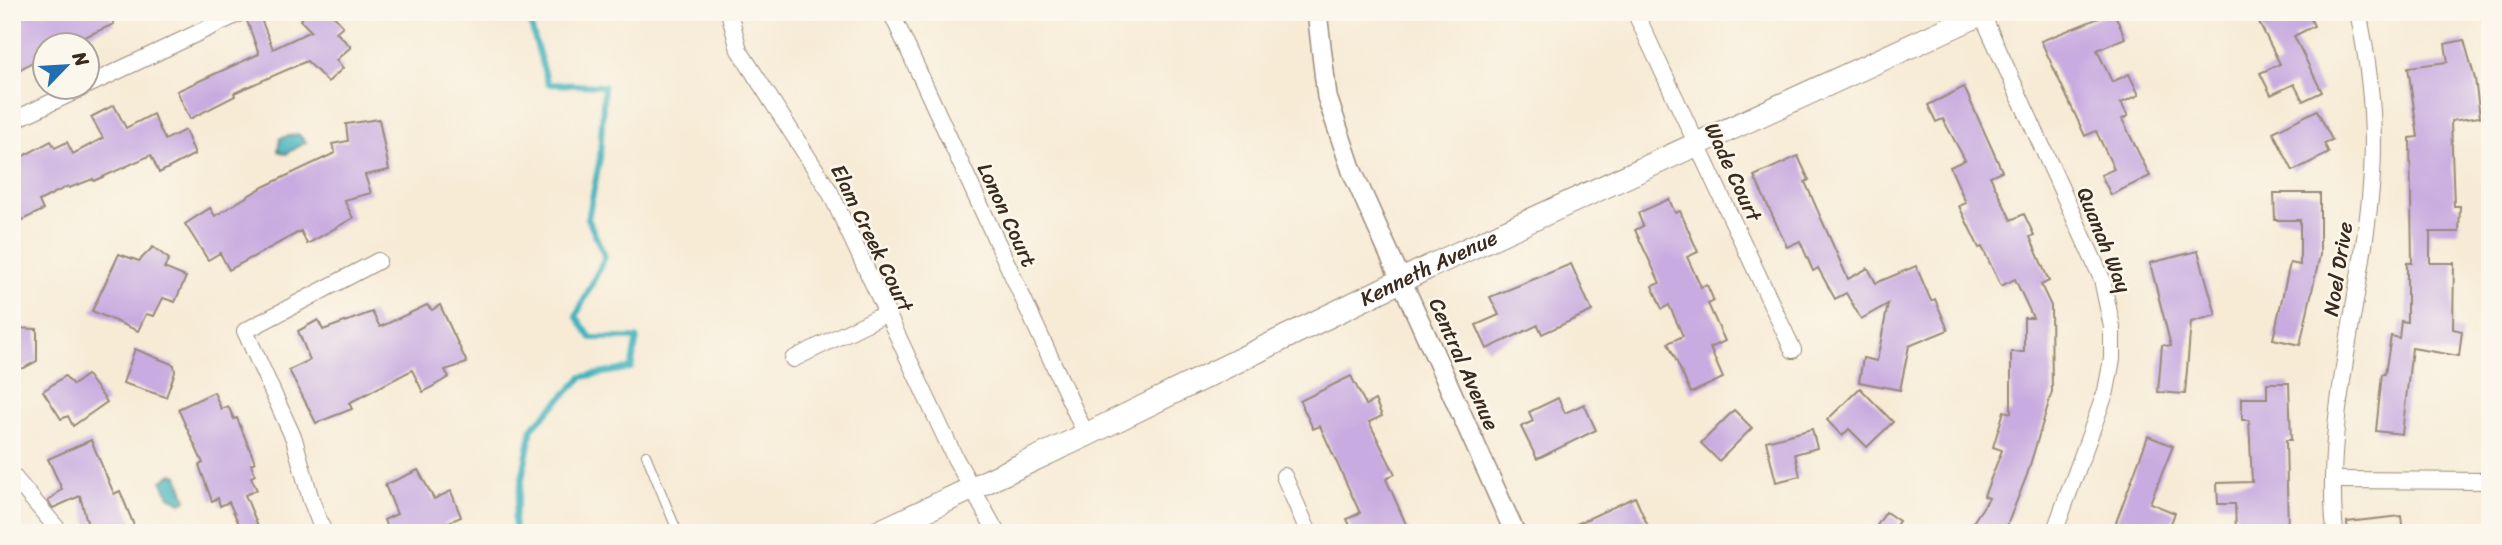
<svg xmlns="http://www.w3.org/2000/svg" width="2502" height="545" font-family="Sriracha,sans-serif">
<rect width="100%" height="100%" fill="#fbf7ec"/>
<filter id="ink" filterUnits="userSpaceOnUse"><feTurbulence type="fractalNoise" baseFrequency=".0143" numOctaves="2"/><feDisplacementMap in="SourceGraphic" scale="14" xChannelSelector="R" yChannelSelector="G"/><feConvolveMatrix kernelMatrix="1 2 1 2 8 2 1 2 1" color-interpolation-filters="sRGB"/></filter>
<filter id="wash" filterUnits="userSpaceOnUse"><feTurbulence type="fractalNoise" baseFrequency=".00686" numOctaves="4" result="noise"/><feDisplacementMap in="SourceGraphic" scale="28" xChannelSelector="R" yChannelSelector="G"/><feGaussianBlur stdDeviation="1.57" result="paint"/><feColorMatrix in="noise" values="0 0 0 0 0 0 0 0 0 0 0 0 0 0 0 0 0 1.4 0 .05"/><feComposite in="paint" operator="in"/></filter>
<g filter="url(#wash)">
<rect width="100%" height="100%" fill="#f7ebd6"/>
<g fill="#42b2bd" stroke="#3e6e6e" stroke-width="2">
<path d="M298,134L306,142L286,154L278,151L280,138Z"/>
<path d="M172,474L178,476L186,500L181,503L169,496L162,481Z"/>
</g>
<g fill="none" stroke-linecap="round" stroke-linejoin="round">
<path stroke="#42b2bd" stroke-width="6" d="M516,533L514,520L532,428L582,377L631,368L637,338H591L576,316L605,257L588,219L600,158L604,86L548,84L527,12"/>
</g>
<g id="blocks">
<g fill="#c8abe0">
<path d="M24,12H108L114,24L64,46H46V54L12,74V18Z"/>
<path d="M308,12H330L343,26L336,32L351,47L336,60L343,68L328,82L307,61L234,93L235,96L190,119L177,91L259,54L247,21L251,17L259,14L273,49L311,31L300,20Z"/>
<path d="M2114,12L2125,38L2097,50L2112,82L2129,74L2139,95L2121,103L2128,116L2122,119L2150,176L2111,195L2101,175L2114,169L2096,131L2085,136L2041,41Z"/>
<path d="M2254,12H2308L2314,26L2294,36L2322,92L2303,101L2294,84L2271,95L2260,73L2280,64Z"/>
<path d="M2464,40L2475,79L2480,117L2451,121L2454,206H2460L2459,232H2430V263H2454L2453,329L2462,331L2459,356L2412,348L2402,434L2376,431L2382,374H2385L2391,336L2399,338L2401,321L2407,322V263H2412L2410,138L2418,137L2408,67L2448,62L2445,44Z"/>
<path d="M1964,87L2002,171L1990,176L2011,220L2024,214L2034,235L2030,237L2049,281L2041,285L2051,306L2052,392L2027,475L2004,533H1966L1989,498L1984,496L2002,450L1993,447L2004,411L2011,413V352H2024V318H2033L2015,279L2001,286L1982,247L1979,248L1959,206L1966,203L1950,167L1965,160L1943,119L1936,122L1928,105Z"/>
<path d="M114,105L126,128L153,114L165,140L185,130L195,154L159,173L151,155L94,181L93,179L69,188L68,186L39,201L43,210L12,225V162L51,141L55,148L67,142L73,154L103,138L91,117Z"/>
<path d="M2317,110L2332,140L2324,143L2329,153L2293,171L2273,132Z"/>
<path d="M379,119L389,170L365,175L371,193L344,200L353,218L307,244L301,231L229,270L220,253L208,260L185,224L210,208L215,216L263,187L335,153L332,144L348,141L346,124Z"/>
<path d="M1798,156L1809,180L1805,182L1848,279L1868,268L1876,283L1916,266L1931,301L1935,299L1948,330L1909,346L1900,390L1859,382L1863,358L1877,361L1888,304L1861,319L1846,293L1835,299L1818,268L1813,271L1800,241L1787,247L1754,176Z"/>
<path d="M2274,193H2320V255L2300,345L2273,339L2290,263L2300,265V220H2275Z"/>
<path d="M1669,199L1675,213L1680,211L1698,252L1687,257L1701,287L1707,285L1714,301L1708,304L1725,341L1710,348L1723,378L1691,393L1668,343L1683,336L1669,305L1662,309L1652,286L1660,283L1635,230L1643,226L1638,213Z"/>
<path d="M153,247L169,259L164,268L186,277L175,302L163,298L154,316L146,314L138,331L92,311L119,254L139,261Z"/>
<path d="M2198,251L2216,315L2191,322L2185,394L2158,392L2162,345L2171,346L2150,263Z"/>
<path d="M1571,264L1592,311L1542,334L1538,325L1487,349L1476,325L1499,315L1490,297Z"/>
<path d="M427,305L432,310L440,305L467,363L445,370L449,377L423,392L412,370L349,403L352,409L316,423L289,370L310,360L298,331L318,320L323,330L372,312L380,327Z"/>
<path d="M12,328L37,329V361L24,368L12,369Z"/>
<path d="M135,349L174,365L175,372L166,397L123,383Z"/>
<path d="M87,375L107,402L73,426L68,416L61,419L43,391L65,376L73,385Z"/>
<path d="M1351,376L1366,405L1375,400L1382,416L1369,422L1395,474L1386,479L1410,533H1353L1347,519L1360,513L1320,426L1313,429L1300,401Z"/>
<path d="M2267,383H2289L2291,440H2286L2288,532H2236L2235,504H2218L2217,483L2252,482L2249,420H2242V398H2267Z"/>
<path d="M1860,388L1893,422L1867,447L1849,429L1842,436L1827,420Z"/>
<path d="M214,392L221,409L228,406L234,419L237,418L255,462L251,464L255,475L251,477L257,490L245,495L261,533H243L229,502L220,506L218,498L212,501L199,465L203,463L178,409Z"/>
<path d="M1558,398L1565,413L1584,404L1596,430L1537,459L1521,427L1533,421L1529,412Z"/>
<path d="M1734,410L1752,428L1719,461L1701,443Z"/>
<path d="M1812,429L1817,448L1795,454L1800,476L1776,482L1766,441Z"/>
<path d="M2148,436L2173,446L2150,503L2175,513L2167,533H2112Z"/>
<path d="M91,440L114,494L120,491L137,533H90L80,496L53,508L48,501L62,489L48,459Z"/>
<path d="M418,470L434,499L451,491L461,517L444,524L448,533H389L384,520L397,514L385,485Z"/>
<path d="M1635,497L1651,533H1557Z"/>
<path d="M1886,512L1899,521L1891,533L1876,527Z"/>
<path d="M2401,516L2403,533H2348L2347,522Z"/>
</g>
</g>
</g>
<g filter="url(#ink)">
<use href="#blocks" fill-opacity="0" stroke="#998a7a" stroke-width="2"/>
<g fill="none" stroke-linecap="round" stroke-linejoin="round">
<g stroke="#998a7a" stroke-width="10">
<path id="service" d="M646,455L678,533"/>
</g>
<g stroke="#998a7a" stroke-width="18">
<g id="minor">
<path d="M729,12L739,50L830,192L955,458L997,533"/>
<path d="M891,12L1086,435"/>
<path d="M1635,12L1793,350"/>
<path d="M1981,12L2102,279L2112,327V359L2106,391L2054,533"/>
<path d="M88,85L242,12"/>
<path d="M12,121L82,88"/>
<path d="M793,359L887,313"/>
<path d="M12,475L61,533"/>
<path d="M1284,476L1309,533"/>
<path d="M2333,480L2490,481"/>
<path d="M324,533L311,500L294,439L245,331L378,261"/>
<path d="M2335,533C2324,419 2359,310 2370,198C2377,136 2371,73 2358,12"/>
</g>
</g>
<g stroke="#998a7a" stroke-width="22">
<path id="tertiary" d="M1317,12L1327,97L1352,171L1515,533"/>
</g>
<g stroke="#998a7a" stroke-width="25">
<g id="secondary">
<path id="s1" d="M877,533L1086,435L1431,266L1985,12"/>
</g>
</g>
<use href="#service" stroke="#fff" stroke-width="8"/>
<use href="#minor" stroke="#fff" stroke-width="16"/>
<use href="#tertiary" stroke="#fff" stroke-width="19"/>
<use href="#secondary" stroke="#fff" stroke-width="23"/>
</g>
</g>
<g text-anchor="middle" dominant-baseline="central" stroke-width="5" stroke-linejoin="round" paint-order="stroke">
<g font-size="21" fill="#3b2a1e" stroke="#fbf7ec">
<text transform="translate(1733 172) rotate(65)">Wade Court</text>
<text transform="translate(1007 215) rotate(65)">Lonon Court</text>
<text transform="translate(872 238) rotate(64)">Elam Creek Court</text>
<text transform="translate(2104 240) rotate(68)">Quanah Way</text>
<text stroke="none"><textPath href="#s1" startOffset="612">Kenneth Avenue</textPath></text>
<text transform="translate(2338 269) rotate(-81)">Noel Drive</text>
<text transform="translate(1464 364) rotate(66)">Central Avenue</text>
</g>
</g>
<rect width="2502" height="545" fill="none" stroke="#fbf7ec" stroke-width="42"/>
<g transform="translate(66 66) rotate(65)"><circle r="33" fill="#fbf7ec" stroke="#aea59a" stroke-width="2"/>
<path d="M0-5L12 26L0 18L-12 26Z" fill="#1f6fb2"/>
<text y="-10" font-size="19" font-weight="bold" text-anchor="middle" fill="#3b2a1e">N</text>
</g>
</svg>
